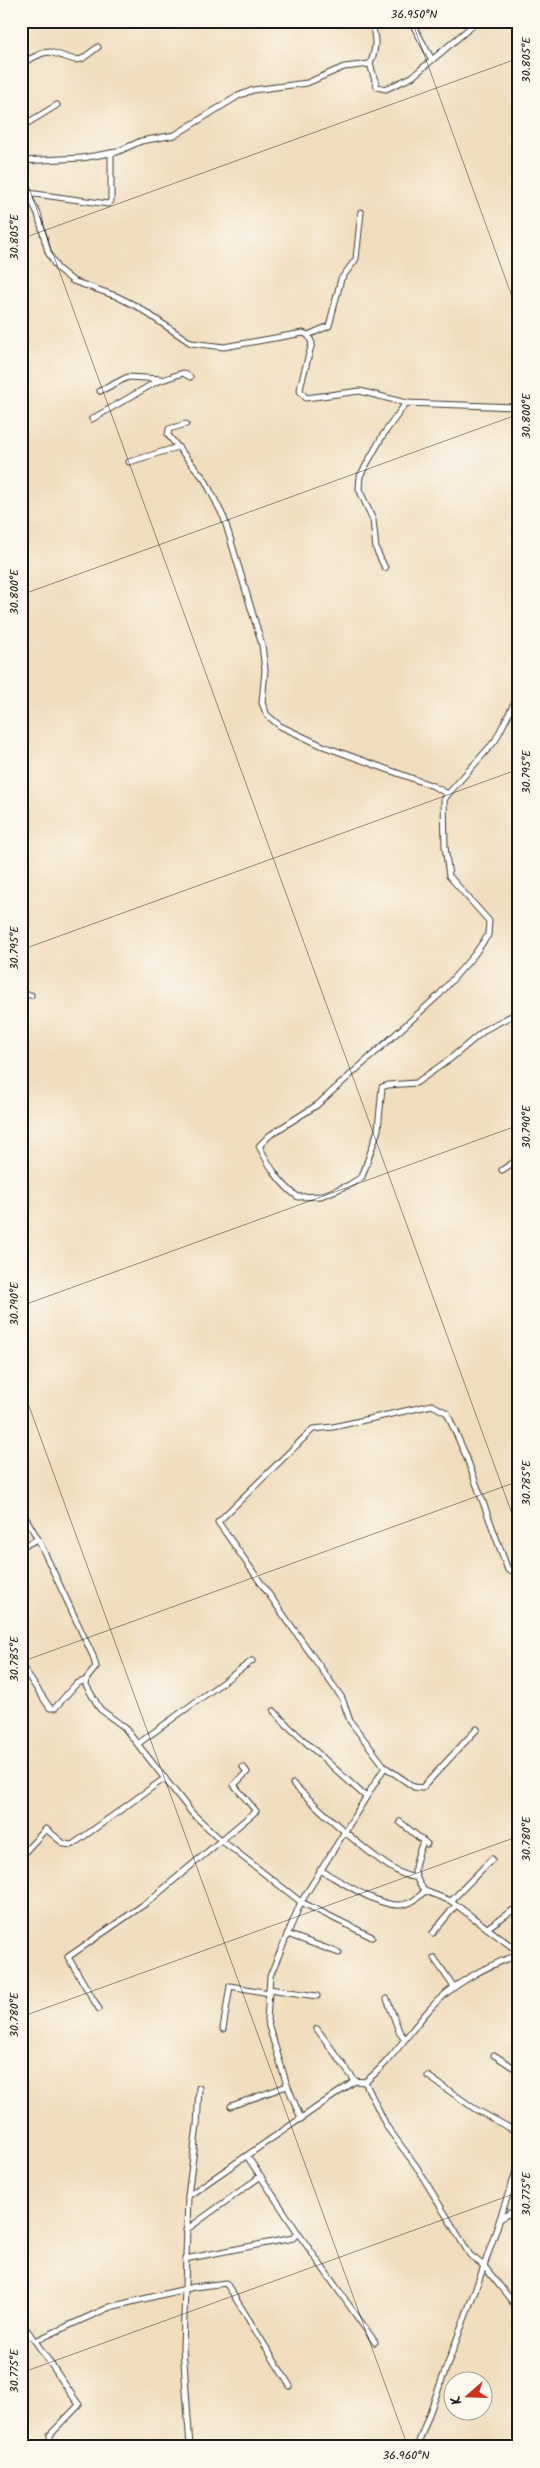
<svg xmlns="http://www.w3.org/2000/svg" width="540" height="2468" font-family="Kalam,sans-serif">
<rect width="100%" height="100%" fill="#fbf7ec"/>
<filter id="ink" filterUnits="userSpaceOnUse"><feTurbulence type="fractalNoise" baseFrequency=".02" numOctaves="2"/><feDisplacementMap in="SourceGraphic" scale="10" xChannelSelector="R" yChannelSelector="G"/><feConvolveMatrix kernelMatrix="1 2 1 2 8 2 1 2 1" color-interpolation-filters="sRGB"/></filter>
<filter id="wash" filterUnits="userSpaceOnUse"><feTurbulence type="fractalNoise" baseFrequency=".0096" numOctaves="4" result="noise"/><feDisplacementMap in="SourceGraphic" scale="20" xChannelSelector="R" yChannelSelector="G"/><feGaussianBlur stdDeviation="1.12" result="paint"/><feColorMatrix in="noise" values="0 0 0 0 0 0 0 0 0 0 0 0 0 0 0 0 0 1.4 0 .05"/><feComposite in="paint" operator="in"/></filter>
<g filter="url(#wash)">
<rect width="100%" height="100%" fill="#f0ddbd"/>
</g>
<g filter="url(#ink)">
<g fill="none" stroke-linecap="round" stroke-linejoin="round">
<g stroke="#3c3934" stroke-width="7">
<g id="minor">
<path d="M161,21L162,22"/>
<path d="M411,21L432,60"/>
<path d="M21,63L43,53L50,52L75,60L82,59L98,47"/>
<path d="M370,64C377,48 376,37 371,21"/>
<path d="M21,127L57,105"/>
<path d="M21,161L82,158L117,152L141,141L175,135L238,96L253,90L307,83L344,67L370,64L377,87L386,89L412,77L478,21"/>
<path d="M21,180L38,214L48,252L57,268L73,281L116,296L138,307L191,343L224,347L303,333L308,335L312,343L301,384L300,391L306,398L360,391L406,403"/>
<path d="M28,193L108,204L111,201V153"/>
<path d="M308,335L329,326L341,279L356,259L361,212"/>
<path d="M100,391L128,377L161,379"/>
<path d="M92,419L156,382L183,373L190,377"/>
<path d="M186,424L169,429L168,435L205,480L224,518L262,645L265,670L262,703L267,715L280,726L323,746L433,786L448,794"/>
<path d="M129,462L178,447"/>
<path d="M385,568L376,549L373,520L359,489L360,476L383,435L406,403L519,407"/>
<path d="M519,694L495,741L448,794L444,800L445,847L449,876L489,921L488,935L474,955L439,995L317,1105L270,1135L259,1146C270,1167 279,1183 298,1197L321,1196L349,1185L362,1177L378,1130L382,1087L388,1085L416,1083L450,1059L486,1029L519,1012"/>
<path d="M21,995H31"/>
<path d="M502,1170L519,1159"/>
<path d="M21,1510L38,1539L93,1656L96,1667L87,1678L86,1685L100,1709L124,1727L192,1813L221,1840L301,1902L372,1937"/>
<path d="M21,1547L38,1539"/>
<path d="M21,1665L50,1708H55L76,1684L86,1680"/>
<path d="M274,1711L288,1726L366,1797"/>
<path d="M139,1743L252,1661"/>
<path d="M385,1767L414,1787L422,1788L477,1729"/>
<path d="M293,1784C313,1803 390,1878 414,1877"/>
<path d="M400,1822L427,1844"/>
<path d="M423,1841C416,1863 408,1871 425,1891"/>
<path d="M21,1856L46,1829L64,1844L72,1845L165,1778"/>
<path d="M320,1870C341,1881 384,1911 406,1904C414,1902 420,1896 425,1891L451,1901L519,1952"/>
<path d="M451,1901L492,1859"/>
<path d="M487,1928L519,1906"/>
<path d="M433,1933L456,1905"/>
<path d="M287,1934L339,1953"/>
<path d="M519,1955C487,1965 450,1985 428,2011C407,2035 390,2062 365,2082L387,2127L416,2166L470,2255L484,2266L519,2310"/>
<path d="M434,1958L454,1987"/>
<path d="M269,1989L317,1996"/>
<path d="M387,1999L399,2031L405,2039"/>
<path d="M99,2009L68,1957L149,1901L256,1811L234,1785L247,1772L243,1767"/>
<path d="M223,2029L230,1986L269,1993"/>
<path d="M317,2029L355,2081"/>
<path d="M494,2055L519,2071"/>
<path d="M428,2076L475,2109L519,2133"/>
<path d="M231,2106L287,2086"/>
<path d="M301,2119L286,2082L267,2020L270,1976L301,1902L385,1767L350,1721L342,1698L218,1522L313,1429L333,1427L432,1405L447,1413L466,1456L508,1570L519,1571"/>
<path d="M188,2196L197,2126L199,2088"/>
<path d="M500,2219L519,2208"/>
<path d="M186,2230L261,2176"/>
<path d="M298,2233L375,2342"/>
<path d="M185,2259L293,2238L298,2233L247,2156"/>
<path d="M21,2322L35,2341"/>
<path d="M56,2447L50,2440V2435L79,2405L35,2341L110,2307L194,2287L226,2283L290,2386"/>
<path d="M190,2447L183,2348L188,2196L355,2081L365,2082"/>
<path d="M417,2447L484,2266L519,2162"/>
</g>
</g>
<use href="#minor" stroke="#fff" stroke-width="5"/>
</g>
</g>
<path fill="none" stroke="#1c1c1c" stroke-width="1" stroke-opacity="0.45" d="M412,21L519,316M21,166L519,1533M21,239L519,58M21,595L519,414M21,950L519,769M21,1306L519,1125M21,1384L408,2447M21,1662L519,1481M21,2017L519,1836M21,2373L519,2192"/>
<rect width="540" height="2468" fill="none" stroke="#fbf7ec" stroke-width="55"/>
<g transform="translate(468 2396) rotate(250)"><circle r="24" fill="#fbf7ec" stroke="#a29f99"/>
<path d="M0-4L9 19L0 12L-9 19Z" fill="#c8321e"/>
<text y="-8" font-size="14" font-weight="bold" text-anchor="middle" fill="#1c1c1c">K</text>
</g>
<rect x="28" y="28" width="484" height="2412" fill="none" stroke="#1c1c1c" stroke-width="2"/>
<g font-size="12" text-anchor="middle" fill="#1c1c1c">
<text x="414" y="18">36.950°N</text>
<text transform="translate(526 60) rotate(-90)" y="4">30.805°E</text>
<text transform="translate(14 237) rotate(-90)" y="4">30.805°E</text>
<text transform="translate(526 416) rotate(-90)" y="4">30.800°E</text>
<text transform="translate(14 592) rotate(-90)" y="4">30.800°E</text>
<text transform="translate(526 772) rotate(-90)" y="4">30.795°E</text>
<text transform="translate(14 948) rotate(-90)" y="4">30.795°E</text>
<text transform="translate(526 1127) rotate(-90)" y="4">30.790°E</text>
<text transform="translate(14 1304) rotate(-90)" y="4">30.790°E</text>
<text transform="translate(526 1483) rotate(-90)" y="4">30.785°E</text>
<text transform="translate(14 1659) rotate(-90)" y="4">30.785°E</text>
<text transform="translate(526 1839) rotate(-90)" y="4">30.780°E</text>
<text transform="translate(14 2015) rotate(-90)" y="4">30.780°E</text>
<text transform="translate(526 2194) rotate(-90)" y="4">30.775°E</text>
<text transform="translate(14 2371) rotate(-90)" y="4">30.775°E</text>
<text x="406" y="2459">36.960°N</text>
</g>
</svg>
